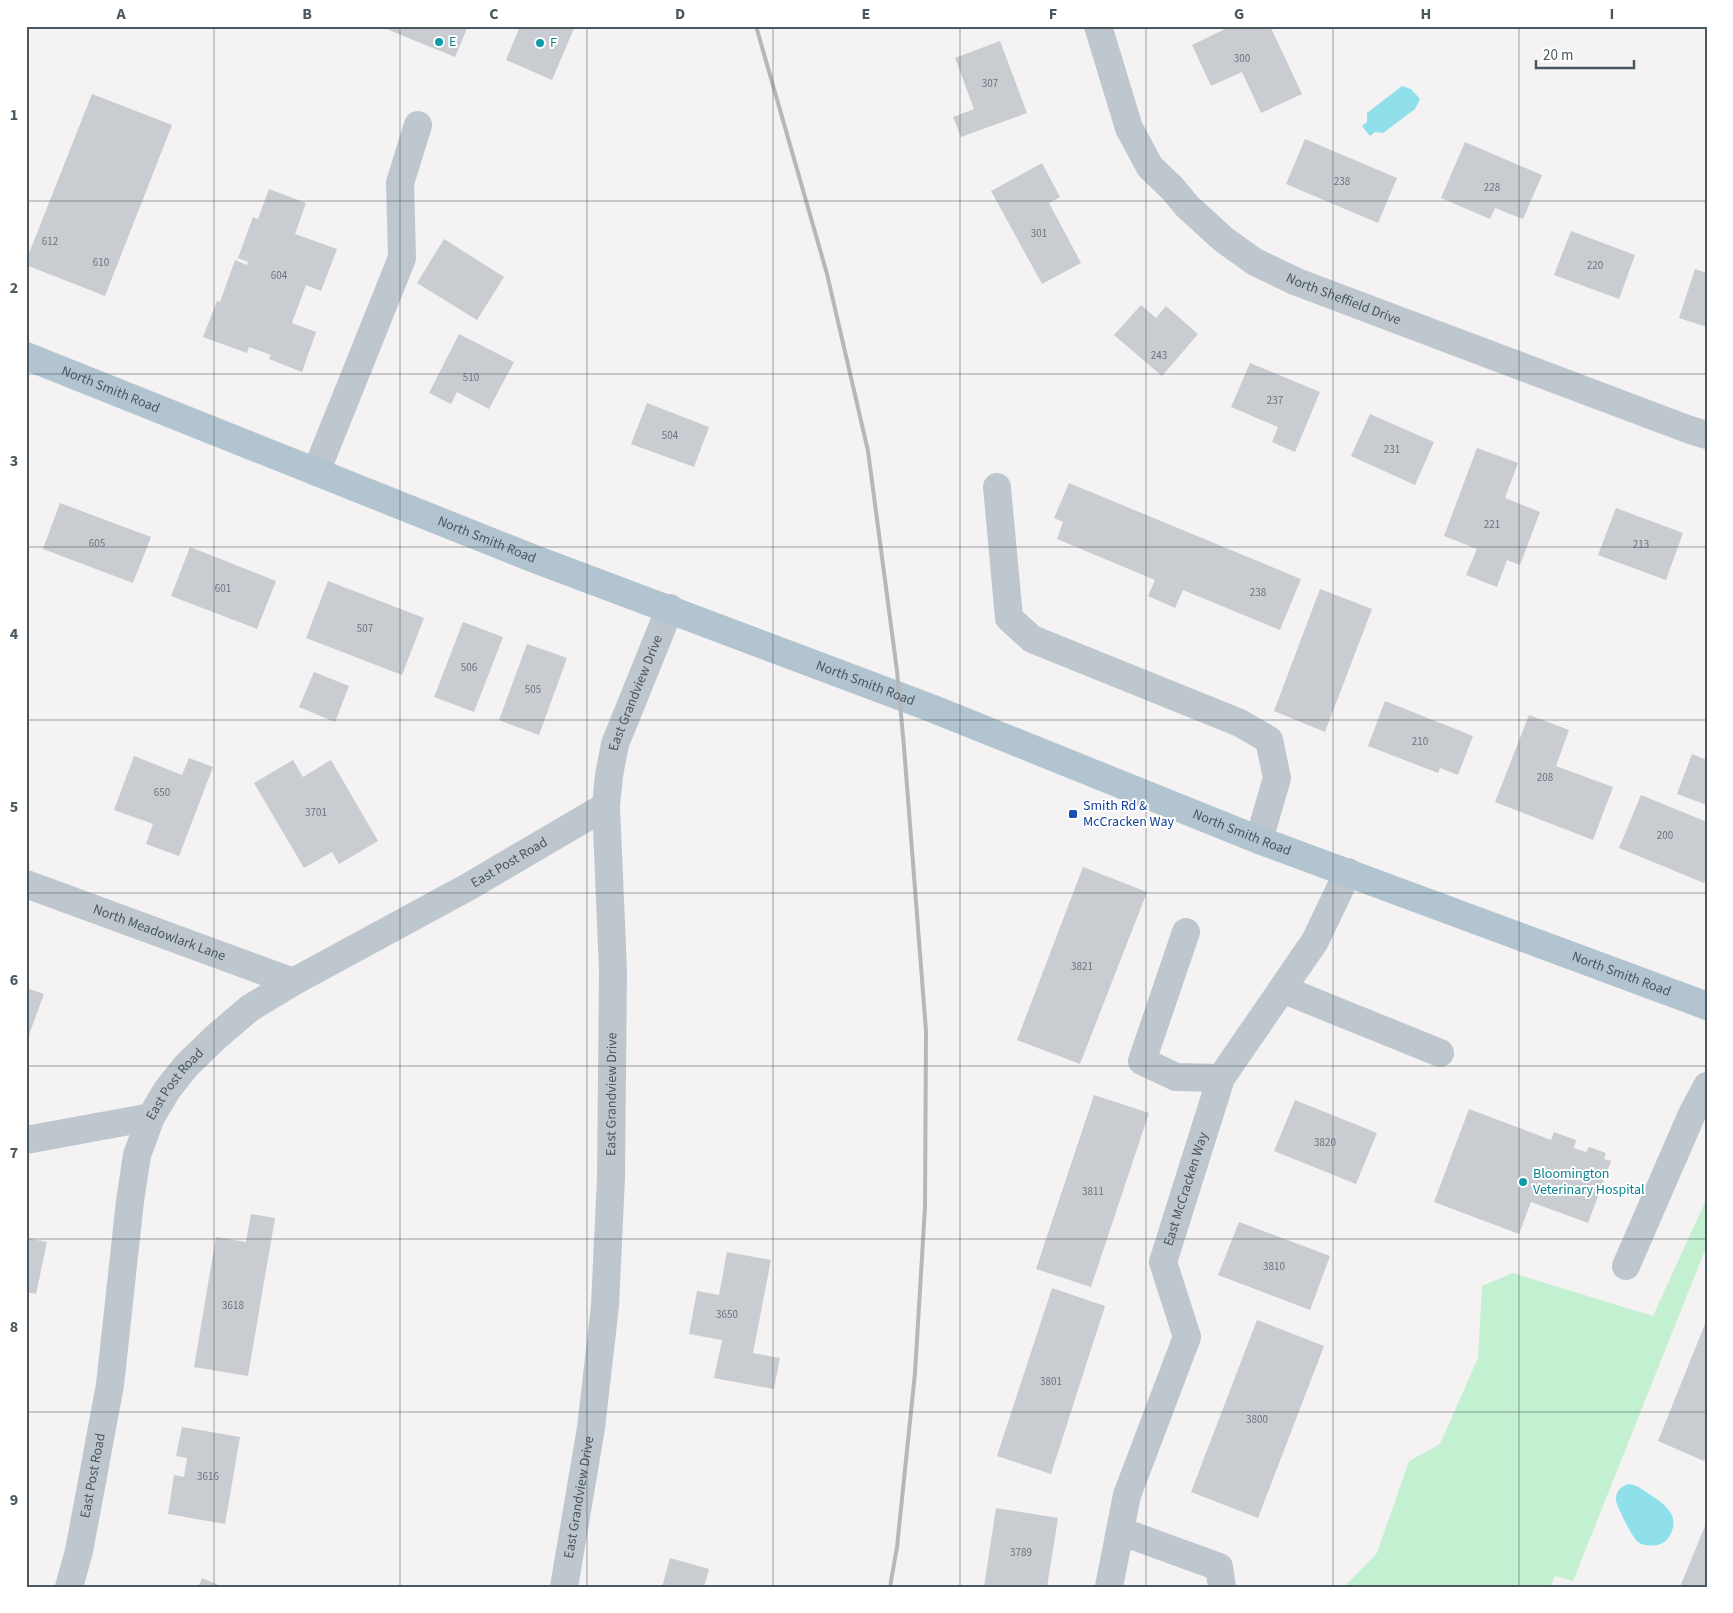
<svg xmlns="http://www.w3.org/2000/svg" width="1733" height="1613" font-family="'Source Sans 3',sans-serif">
<rect width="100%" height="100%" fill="#f4f2f2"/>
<path fill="#c2f0d0" d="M1707,1198V1245L1573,1581L1555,1576L1550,1587H1344L1377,1553L1409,1461L1440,1444L1478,1358L1482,1286L1513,1273L1653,1316Z"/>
<g fill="#90e0ec">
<path d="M1402,86L1411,89L1420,99L1415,109L1383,133L1375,132L1370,136L1362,126L1367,122V113Z"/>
<path d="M1629,1484C1637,1485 1642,1489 1649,1494C1663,1503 1680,1514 1671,1533C1669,1539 1663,1544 1657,1545C1651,1546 1643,1546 1638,1542C1632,1537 1618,1509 1616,1501C1615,1492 1621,1486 1629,1484Z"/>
</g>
<g fill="#c9cdd1">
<path d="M379,26H468L455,57Z"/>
<path d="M520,26H575L552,80L506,60Z"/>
<path d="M1231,26H1270L1302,94L1261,113L1242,72L1211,86L1192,45Z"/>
<path d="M1000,41L1027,113L961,137L953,117L974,109L955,58Z"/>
<path d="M92,94L172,125L105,296L26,265V261Z"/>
<path d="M1305,139L1397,178L1378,223L1286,184Z"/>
<path d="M1465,142L1542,175L1523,219L1495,208L1490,219L1441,198Z"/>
<path d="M1042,163L1060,197L1049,203L1081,263L1042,284L991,191Z"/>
<path d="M269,189L306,203L295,234L337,249L321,291L306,285L292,323L316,332L302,372L269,359L271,355L249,347L247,353L203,337L217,301L220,302L235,260L247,265L248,262L238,258L253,217L258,219Z"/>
<path d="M1571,231L1635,255L1619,299L1554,275Z"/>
<path d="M444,239L504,277L477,320L417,283Z"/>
<path d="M1695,269L1707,273V327L1679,318Z"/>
<path d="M1141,305L1156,318L1166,306L1198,334L1162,376L1114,335Z"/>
<path d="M459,334L514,362L489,409L457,392L451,404L429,393Z"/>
<path d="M1250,363L1320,392L1295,452L1272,442L1278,427L1231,407Z"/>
<path d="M647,403L709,427L694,467L631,444Z"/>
<path d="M1370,414L1434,442L1415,485L1351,456Z"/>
<path d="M1477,448L1518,463L1505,498L1540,512L1520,565L1507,560L1497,587L1466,575L1477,549L1444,536Z"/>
<path d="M1069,483L1301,579L1280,630L1183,590L1175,608L1148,596L1155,580L1057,539L1063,522L1054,518Z"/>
<path d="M60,503L151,537L133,583L43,549Z"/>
<path d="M1616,508L1683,533L1666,580L1598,555Z"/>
<path d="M190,547L276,581L257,629L171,596Z"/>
<path d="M328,581L424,618L402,675L306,638Z"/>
<path d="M1320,589L1372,609L1325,732L1274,711Z"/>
<path d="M463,622L503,637L474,712L434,697Z"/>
<path d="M527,644L567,658L539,735L499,720Z"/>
<path d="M314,672L349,686L335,722L299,707Z"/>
<path d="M1385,701L1473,736L1458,775L1440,768L1438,773L1368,746Z"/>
<path d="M1529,715L1569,730L1556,766L1613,787L1593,840L1495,802Z"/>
<path d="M1692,754L1707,760V805L1677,794Z"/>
<path d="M134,756L182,775L189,758L213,767L179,856L146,844L153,824L114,810Z"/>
<path d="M293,760L303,777L331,760L378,841L339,864L332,852L304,868L254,783Z"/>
<path d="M1641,795L1707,822V875L1704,883L1619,848Z"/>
<path d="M1083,867L1147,892L1080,1064L1017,1040Z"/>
<path d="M26,988L44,994L26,1043Z"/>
<path d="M1094,1095L1149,1113L1091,1287L1036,1269Z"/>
<path d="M1295,1100L1377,1133L1356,1184L1274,1151Z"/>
<path d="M1469,1109L1551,1140L1554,1132L1576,1140L1574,1148L1586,1152L1589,1147L1606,1153L1604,1159L1611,1161L1588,1223L1531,1202L1519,1234L1434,1202Z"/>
<path d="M251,1214L275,1218L248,1376L194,1367L216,1237L246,1242Z"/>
<path d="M1239,1222L1330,1256L1310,1310L1218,1275Z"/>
<path d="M26,1238L47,1242L36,1294L26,1292Z"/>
<path d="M727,1252L771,1260L753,1353L780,1358L774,1389L714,1378L722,1340L689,1334L697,1291L719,1295Z"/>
<path d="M1052,1288L1105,1306L1051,1474L997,1456Z"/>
<path d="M1707,1319V1454L1704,1461L1658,1441Z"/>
<path d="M1257,1320L1324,1346L1258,1518L1191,1492Z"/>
<path d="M182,1427L240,1437L225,1524L168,1514L174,1475L184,1477L187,1458L176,1456Z"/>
<path d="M996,1508L1058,1518L1047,1587H984Z"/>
<path d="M1707,1521V1587H1680Z"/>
<path d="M670,1558L709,1569L704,1587H662Z"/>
<path d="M202,1578L223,1587H198Z"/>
</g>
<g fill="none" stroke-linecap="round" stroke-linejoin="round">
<g stroke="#bec7ce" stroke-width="28">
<path id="s1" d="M1098,26L1129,128L1150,167L1172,188L1187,206L1223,239L1255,262L1297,282L1690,430L1707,435"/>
<path d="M316,472L402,258L400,183L418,125"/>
<path d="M997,487L1009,618L1032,639L1240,723L1269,740L1277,778L1259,840"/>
<path id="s2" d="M26,884L293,982"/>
<path d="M1186,932L1142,1061L1176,1077L1221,1078"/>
<path d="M1282,989L1440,1053"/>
<path d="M26,1140L151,1117"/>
<path d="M1626,1266L1692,1114L1707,1086"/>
<path d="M1120,1531L1219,1567L1222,1587"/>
<path id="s3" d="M69,1587L79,1551L110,1385L130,1201L137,1155L151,1117L167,1090L186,1066L217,1036L250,1008L293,982L468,887L606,806"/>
<path id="s4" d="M564,1587L591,1428L605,1306L611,1177L613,970L606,806L609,775L615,744L670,608"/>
<path id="s5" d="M1109,1587L1127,1495L1187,1337L1163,1262L1221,1078L1315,941L1348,872"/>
</g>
<path stroke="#b2c4d0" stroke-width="28" id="s6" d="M26,356L532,558L931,708L1259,840L1707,1006"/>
<path stroke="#b4b8bc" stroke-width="4" d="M756,26L827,274L868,451L897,671L904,747L926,1031L925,1207L915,1373L897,1547L890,1587"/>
</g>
<path fill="none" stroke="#4a575f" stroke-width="1" stroke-opacity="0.55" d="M214,26V1587M400,26V1587M587,26V1587M773,26V1587M960,26V1587M1146,26V1587M1333,26V1587M1519,26V1587M26,201H1707M26,374H1707M26,547H1707M26,720H1707M26,893H1707M26,1066H1707M26,1239H1707M26,1412H1707"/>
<g fill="#0f9aa8" stroke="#fff" stroke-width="2">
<circle cx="439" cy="42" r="5"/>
<circle cx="540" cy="43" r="5"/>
<circle cx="1523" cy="1182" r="5"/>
</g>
<rect fill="#1a4fb4" stroke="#fff" stroke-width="2" x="1068" y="809" width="10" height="10" rx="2.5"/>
<g text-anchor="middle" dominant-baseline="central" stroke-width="4" stroke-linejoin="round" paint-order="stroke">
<g font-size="11" fill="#6a747c">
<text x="1242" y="58">300</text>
<text x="990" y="83">307</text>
<text x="1342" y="181">238</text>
<text x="1492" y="187">228</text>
<text x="1039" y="233">301</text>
<text x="50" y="241">612</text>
<text x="101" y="262">610</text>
<text x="1595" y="265">220</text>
<text x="279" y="275">604</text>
<text x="1159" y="355">243</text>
<text x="471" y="377">510</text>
<text x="1275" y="400">237</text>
<text x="670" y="435">504</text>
<text x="1392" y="449">231</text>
<text x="1492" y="524">221</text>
<text x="97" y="543">605</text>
<text x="1641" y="544">213</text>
<text x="223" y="588">601</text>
<text x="1258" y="592">238</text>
<text x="365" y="628">507</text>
<text x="469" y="667">506</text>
<text x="533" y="689">505</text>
<text x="1420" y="741">210</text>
<text x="1545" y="777">208</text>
<text x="162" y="792">650</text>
<text x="316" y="812">3701</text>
<text x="1665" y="835">200</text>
<text x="1082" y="966">3821</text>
<text x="1325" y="1142">3820</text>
<text x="1093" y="1191">3811</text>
<text x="1274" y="1266">3810</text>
<text x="233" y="1305">3618</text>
<text x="727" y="1314">3650</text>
<text x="1051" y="1381">3801</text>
<text x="1257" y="1419">3800</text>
<text x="208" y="1476">3616</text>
<text x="1021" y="1552">3789</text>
</g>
<g font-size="14" fill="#0d838f" stroke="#fff" text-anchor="start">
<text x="449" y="42">E</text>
<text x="550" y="43">F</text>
<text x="1533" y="1174">Bloomington<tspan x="1533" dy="16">Veterinary Hospital</tspan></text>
</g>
<g font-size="14" fill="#4a575f" stroke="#fff">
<text stroke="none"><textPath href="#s1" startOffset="389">North Sheffield Drive</textPath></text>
<text stroke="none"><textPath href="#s6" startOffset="91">North Smith Road</textPath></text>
<text stroke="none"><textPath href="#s6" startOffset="496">North Smith Road</textPath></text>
<text stroke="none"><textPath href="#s6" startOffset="901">North Smith Road</textPath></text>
<text stroke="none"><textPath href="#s4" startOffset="902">East Grandview Drive</textPath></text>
<text stroke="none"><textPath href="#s6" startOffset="1306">North Smith Road</textPath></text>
<text stroke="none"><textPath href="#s3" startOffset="924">East Post Road</textPath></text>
<text stroke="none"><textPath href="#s2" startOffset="142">North Meadowlark Lane</textPath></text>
<text stroke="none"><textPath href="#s6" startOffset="1711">North Smith Road</textPath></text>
<text stroke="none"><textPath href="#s3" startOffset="519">East Post Road</textPath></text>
<text stroke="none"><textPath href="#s4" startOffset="496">East Grandview Drive</textPath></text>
<text stroke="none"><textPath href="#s5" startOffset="418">East McCracken Way</textPath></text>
<text stroke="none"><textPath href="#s3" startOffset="114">East Post Road</textPath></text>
<text stroke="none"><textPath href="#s4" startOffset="91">East Grandview Drive</textPath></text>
</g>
<g font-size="14" fill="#164399" stroke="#fff" text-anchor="start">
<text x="1083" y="806">Smith Rd &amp;<tspan x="1083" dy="16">McCracken Way</tspan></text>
</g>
</g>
<rect width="1733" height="1613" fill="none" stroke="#ffffff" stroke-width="55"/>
<path d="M1536 60v8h98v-8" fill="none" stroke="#4a575f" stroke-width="2.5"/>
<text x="1543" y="60" font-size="15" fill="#4a575f" stroke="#ffffff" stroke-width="4" paint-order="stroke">20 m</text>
<rect x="28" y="28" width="1678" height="1558" fill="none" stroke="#4a575f" stroke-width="2"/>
<g font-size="16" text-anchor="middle" font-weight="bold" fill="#4a575f">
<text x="121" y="19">A</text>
<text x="307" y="19">B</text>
<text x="494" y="19">C</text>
<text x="680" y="19">D</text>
<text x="866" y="19">E</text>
<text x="1053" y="19">F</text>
<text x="1239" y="19">G</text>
<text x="1426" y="19">H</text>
<text x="1612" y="19">I</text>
<text x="14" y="120">1</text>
<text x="14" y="293">2</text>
<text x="14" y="466">3</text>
<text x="14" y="639">4</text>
<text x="14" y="812">5</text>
<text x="14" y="985">6</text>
<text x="14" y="1158">7</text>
<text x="14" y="1332">8</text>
<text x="14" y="1505">9</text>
</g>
</svg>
